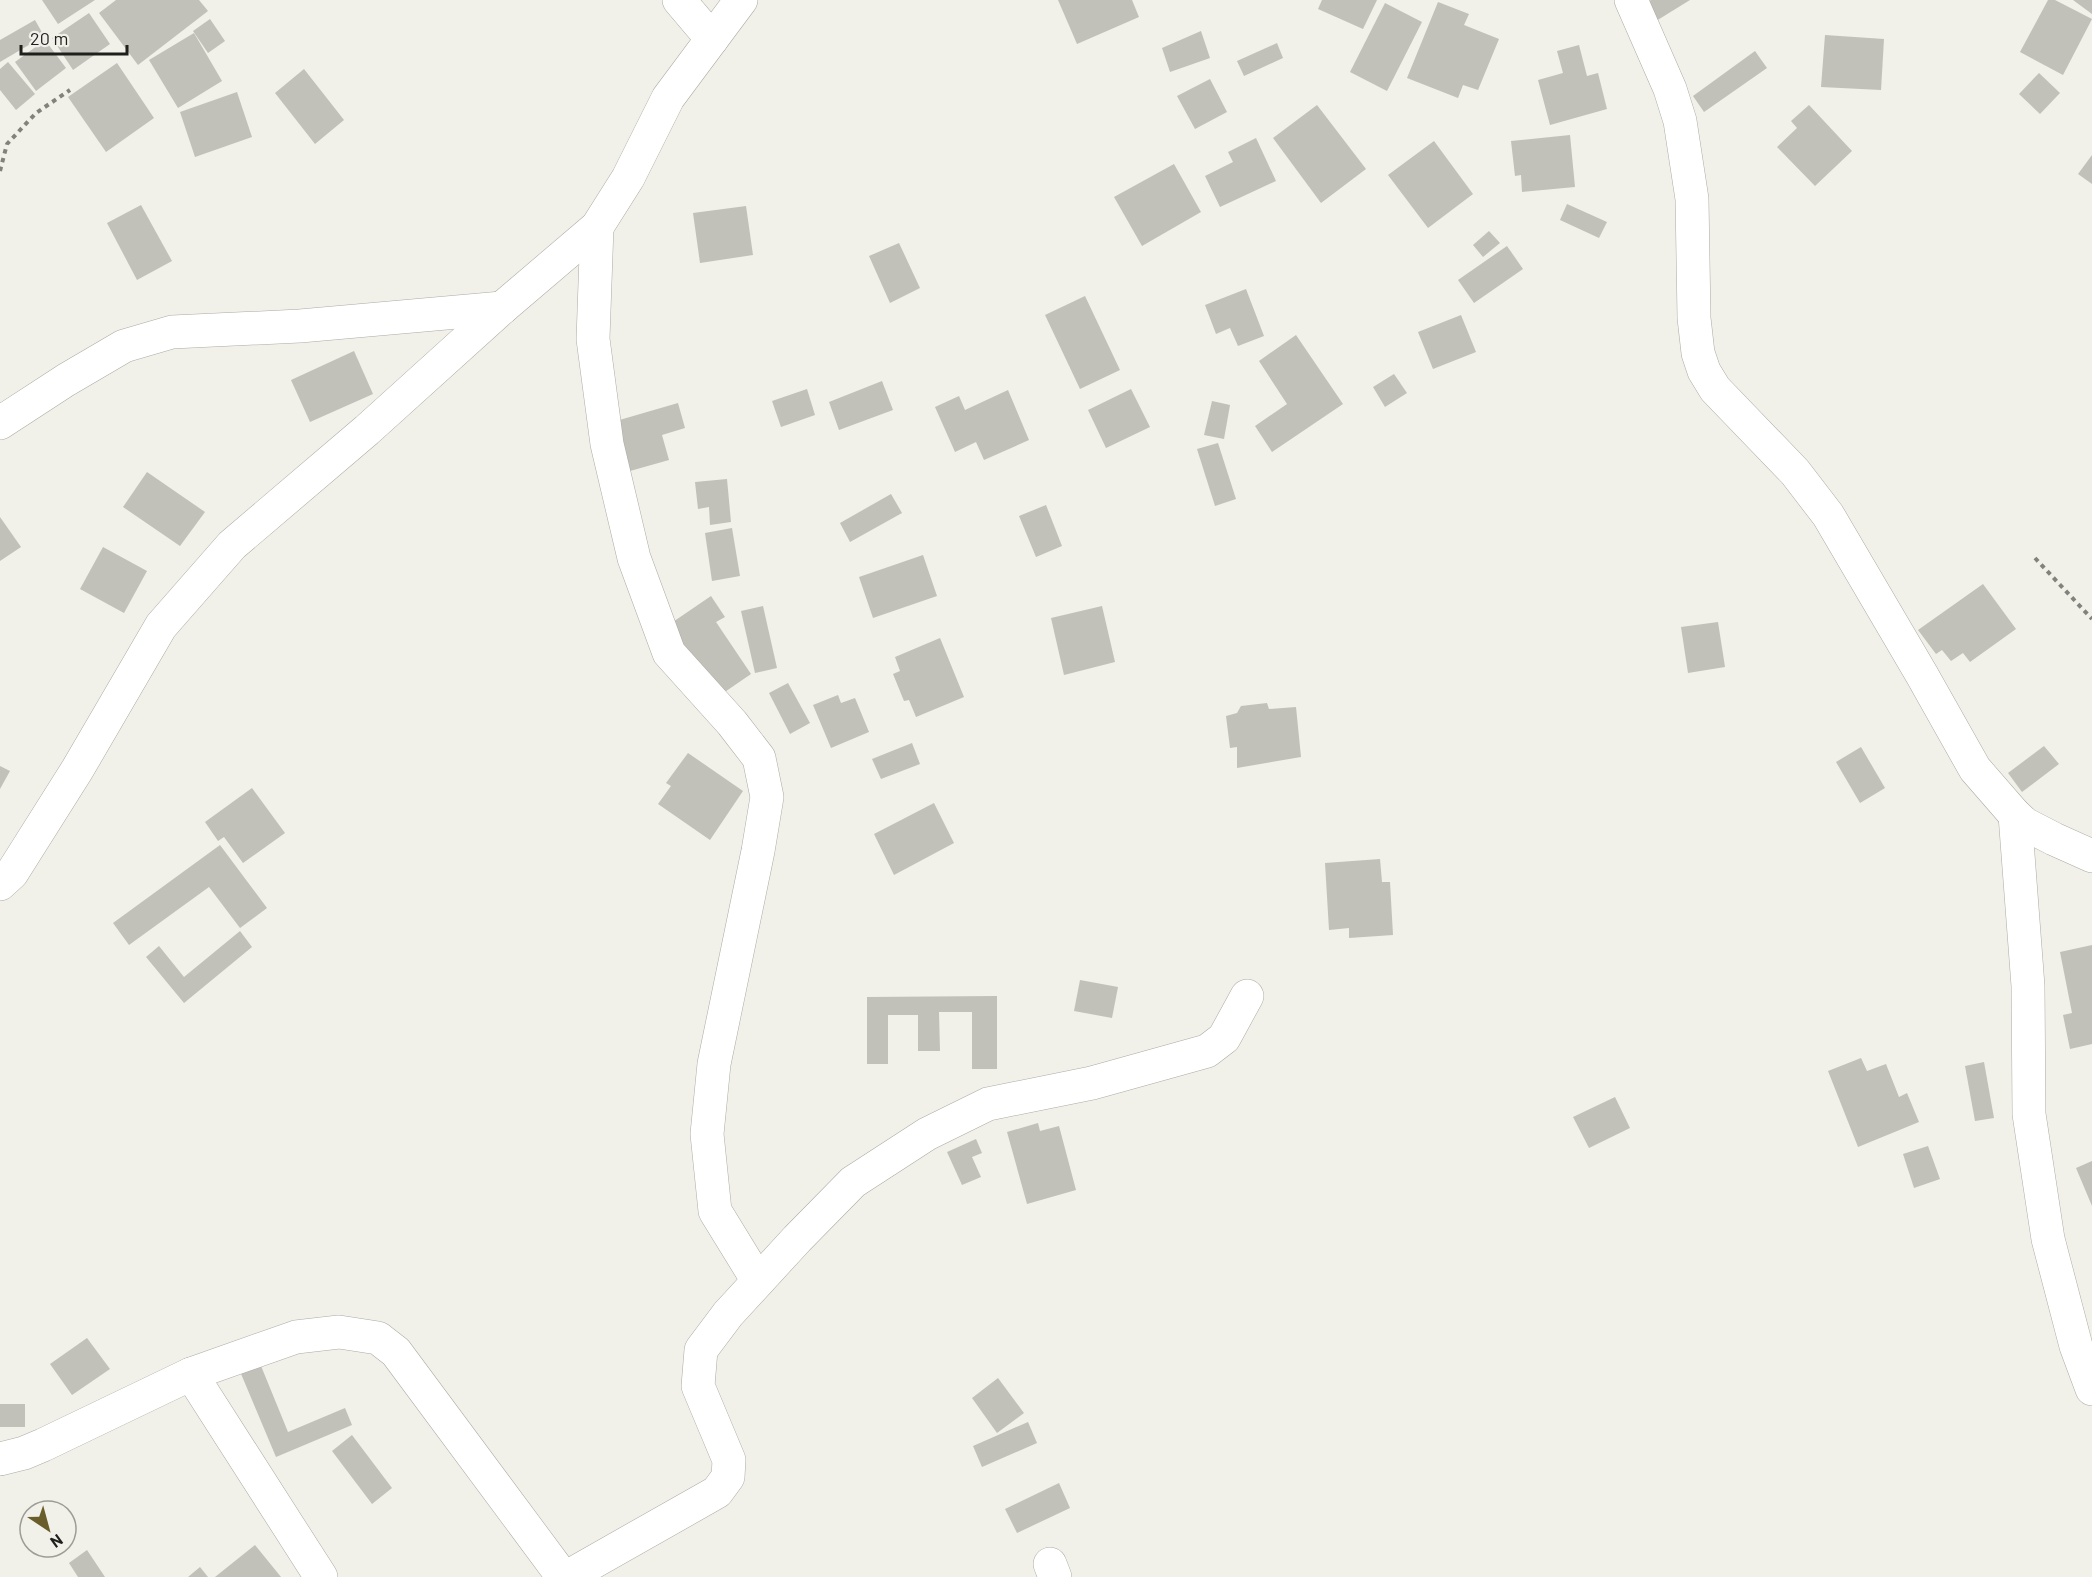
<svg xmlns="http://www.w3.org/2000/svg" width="2092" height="1577" font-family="Barlow,sans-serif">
<rect width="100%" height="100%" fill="#f1f0e9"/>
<g fill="#c1c0b9">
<path d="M42,0H95L58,24Z"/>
<path d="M116,0H199L208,11L138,65L99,13Z"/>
<path d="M1058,0H1132L1139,17L1077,44Z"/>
<path d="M1322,0H1377L1363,29L1318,9Z"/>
<path d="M1651,0H1690L1656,21L1645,4Z"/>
<path d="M2048,0H2055L2092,19L2063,75L2020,52Z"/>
<path d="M2073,0H2092V14Z"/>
<path d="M1438,2L1469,14L1464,25L1499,39L1478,90L1463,85L1458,98L1407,78Z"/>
<path d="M1385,3L1422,22L1387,91L1350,72Z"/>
<path d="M89,13L110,44L73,70L52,38Z"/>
<path d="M210,19L225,41L208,53L193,31Z"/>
<path d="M35,20L44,36L0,62V40Z"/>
<path d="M1201,31L1210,58L1170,72L1162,48Z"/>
<path d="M194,33L222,81L178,108L149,60Z"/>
<path d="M1825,35L1884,39L1881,90L1821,87Z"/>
<path d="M45,40L66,68L36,91L15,62Z"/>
<path d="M1277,43L1283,58L1244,76L1237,61Z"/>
<path d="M1579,45L1587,76L1598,73L1607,109L1550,125L1538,80L1563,73L1557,51Z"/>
<path d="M1755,51L1767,68L1704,112L1693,96Z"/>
<path d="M8,62L35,94L16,110L0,90V69Z"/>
<path d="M117,63L154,118L106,152L68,97Z"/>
<path d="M304,69L344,120L315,144L275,93Z"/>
<path d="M2039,73L2060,93L2040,114L2019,94Z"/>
<path d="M1210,79L1227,112L1195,129L1177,96Z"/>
<path d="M237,92L252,137L195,157L180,112Z"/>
<path d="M1317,105L1366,169L1321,203L1273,138Z"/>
<path d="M1809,105L1852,151L1815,186L1777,147L1797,128L1791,121Z"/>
<path d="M1570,135L1575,187L1522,192L1521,175L1515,176L1511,141Z"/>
<path d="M1256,138L1276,181L1220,207L1205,176L1233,162L1228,152Z"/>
<path d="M1434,141L1473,194L1428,228L1388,175Z"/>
<path d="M2092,155V184L2078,174Z"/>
<path d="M1174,164L1201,212L1142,246L1114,197Z"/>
<path d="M1567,204L1607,222L1599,238L1560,220Z"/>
<path d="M141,205L172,261L137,280L107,223Z"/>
<path d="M746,206L753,255L700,263L693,213Z"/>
<path d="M1489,231L1500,243L1483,257L1473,245Z"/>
<path d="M899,243L920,288L890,303L869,256Z"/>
<path d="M1507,246L1523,269L1474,303L1458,280Z"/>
<path d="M1246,289L1264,336L1238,346L1230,328L1216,334L1205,305Z"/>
<path d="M1085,296L1120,370L1080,389L1045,315Z"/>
<path d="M1461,315L1476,352L1433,369L1418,332Z"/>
<path d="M1296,335L1343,404L1272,452L1255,426L1287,404L1259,361Z"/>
<path d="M354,351L373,394L310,422L291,380Z"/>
<path d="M1394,374L1407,393L1385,407L1373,387Z"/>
<path d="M882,381L893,410L839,430L829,402Z"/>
<path d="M807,389L815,415L781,427L772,401Z"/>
<path d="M1131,389L1150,427L1106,448L1088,410Z"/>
<path d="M1008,390L1029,440L984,460L976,442L955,452L935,407L959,396L965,410Z"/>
<path d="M1212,401L1230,405L1224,439L1204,435Z"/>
<path d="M678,403L685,428L662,435L669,460L630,471L616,421Z"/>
<path d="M1218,443L1236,499L1215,506L1197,449Z"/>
<path d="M147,472L205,512L180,546L123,507Z"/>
<path d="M727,479L731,522L710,525L709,507L698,509L695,482Z"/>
<path d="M891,494L902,513L850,542L840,523Z"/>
<path d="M1046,505L1062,546L1036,557L1019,516Z"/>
<path d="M0,517L21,547L0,561Z"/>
<path d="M732,528L740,576L712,581L705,533Z"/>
<path d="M103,547L147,571L124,613L80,589Z"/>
<path d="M923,555L937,596L873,618L859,577Z"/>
<path d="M1983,584L2016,629L1970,662L1963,653L1951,661L1942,650L1936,654L1918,630Z"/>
<path d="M711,596L725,617L716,622L751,674L716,698L667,626Z"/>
<path d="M763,606L777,668L755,673L741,611Z"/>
<path d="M1102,606L1115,662L1064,675L1051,618Z"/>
<path d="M1718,622L1725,667L1688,673L1681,627Z"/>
<path d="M940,638L964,697L916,717L909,700L904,701L893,674L900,671L895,657Z"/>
<path d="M788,683L810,723L790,734L769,693Z"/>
<path d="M838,695L841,703L855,698L869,732L831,748L813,705Z"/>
<path d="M1267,703L1269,709L1296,707L1301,757L1237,768V747L1230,748L1226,716L1237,713L1241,706Z"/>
<path d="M912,743L920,764L881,779L872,759Z"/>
<path d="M2044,746L2059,764L2022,792L2008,773Z"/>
<path d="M1861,747L1885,788L1860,803L1836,762Z"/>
<path d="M688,753L743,791L710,840L658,804L671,786L666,783Z"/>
<path d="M0,766L10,771L0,789Z"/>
<path d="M252,788L285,833L243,863L224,837L218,841L205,822Z"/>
<path d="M934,803L954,843L894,875L874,834Z"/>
<path d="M220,845L267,908L240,928L209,887L129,945L113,923Z"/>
<path d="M1380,859L1382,882H1390L1393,935L1349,938V928L1329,930L1325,863Z"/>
<path d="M240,931L252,947L184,1003L146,957L159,946L184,977Z"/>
<path d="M2092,945V1044L2070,1049L2063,1015L2072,1013L2060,952Z"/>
<path d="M1080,980L1118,987L1112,1018L1074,1011Z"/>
<path d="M997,996V1069H972V1012H939L940,1051H918V1015H888V1064H867V997Z"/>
<path d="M1861,1058L1867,1071L1886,1064L1899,1097L1907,1093L1919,1122L1858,1147L1828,1071Z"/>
<path d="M1984,1062L1994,1118L1975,1121L1965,1066Z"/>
<path d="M1615,1097L1630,1128L1589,1148L1573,1117Z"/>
<path d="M1038,1123L1040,1131L1059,1126L1076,1190L1027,1204L1007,1132Z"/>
<path d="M976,1139L982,1153L972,1157L981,1177L962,1185L947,1152Z"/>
<path d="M1928,1146L1940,1179L1914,1188L1903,1154Z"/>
<path d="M2092,1161V1206L2076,1168Z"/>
<path d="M87,1338L110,1369L72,1395L50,1364Z"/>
<path d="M259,1361L288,1432L345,1408L352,1425L276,1457L239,1369Z"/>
<path d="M998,1378L1024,1413L997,1433L972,1398Z"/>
<rect x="0" y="1404" width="25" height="23"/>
<path d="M1028,1422L1037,1443L982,1467L973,1446Z"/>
<path d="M352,1435L392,1488L372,1504L332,1451Z"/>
<path d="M1059,1483L1070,1508L1017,1533L1005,1509Z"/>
<path d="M255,1545L281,1577H215Z"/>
<path d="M87,1550L105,1577H78L69,1563Z"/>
<path d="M200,1567L208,1577H188Z"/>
</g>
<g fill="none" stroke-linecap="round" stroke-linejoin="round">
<g stroke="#acaba4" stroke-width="34">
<g id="street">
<path d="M679,0L712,39"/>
<path d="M1631,0L1670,89L1680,121L1692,199L1694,318L1698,353L1704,371L1715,389L1795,472L1828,515L1922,675L1975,769L2015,815L2025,824L2054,839L2092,856"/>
<path d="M597,227L593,339L607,444L634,558L669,653L732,723L759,758L767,797L758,851L714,1064L707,1134L715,1211L758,1281"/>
<path d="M0,423L66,380L124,346L172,332L300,326L502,308"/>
<path d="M2015,815L2028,986L2029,1114L2048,1239L2076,1346L2092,1389"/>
<path d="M0,884L12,873L77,770L161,626L232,545L367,430L502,308L597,227L628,178L668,98L741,0"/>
<path d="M191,1374L321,1577"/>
<path d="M0,1459L24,1453L43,1445L191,1374L296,1337L339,1332L378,1338L396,1352L563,1577"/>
<path d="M1050,1564L1055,1577"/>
<path d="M567,1577L717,1492L728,1477L729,1460L698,1386L701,1350L728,1314L797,1239L853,1182L927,1134L988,1104L1092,1083L1207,1051L1224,1038L1247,996"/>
</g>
</g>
<g stroke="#82827d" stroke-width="4" stroke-dasharray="4.5 4.5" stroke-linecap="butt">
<path d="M0,171L7,144L36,113L70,90"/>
<path d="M2035,558L2092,619"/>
</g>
<use href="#street" stroke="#fff" stroke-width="33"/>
</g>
<g transform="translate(48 1529) rotate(144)"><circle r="28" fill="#f1f0e9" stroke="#9d9c97" stroke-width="1.5"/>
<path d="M0-4.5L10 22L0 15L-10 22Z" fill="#695e2b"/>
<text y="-9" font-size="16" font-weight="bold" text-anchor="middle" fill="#1f1f1c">N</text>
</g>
<path d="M21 45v9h106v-9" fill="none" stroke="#1f1f1c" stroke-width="3"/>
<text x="30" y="45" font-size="18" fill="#1f1f1c" stroke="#f1f0e9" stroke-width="4.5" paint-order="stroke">20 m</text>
</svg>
